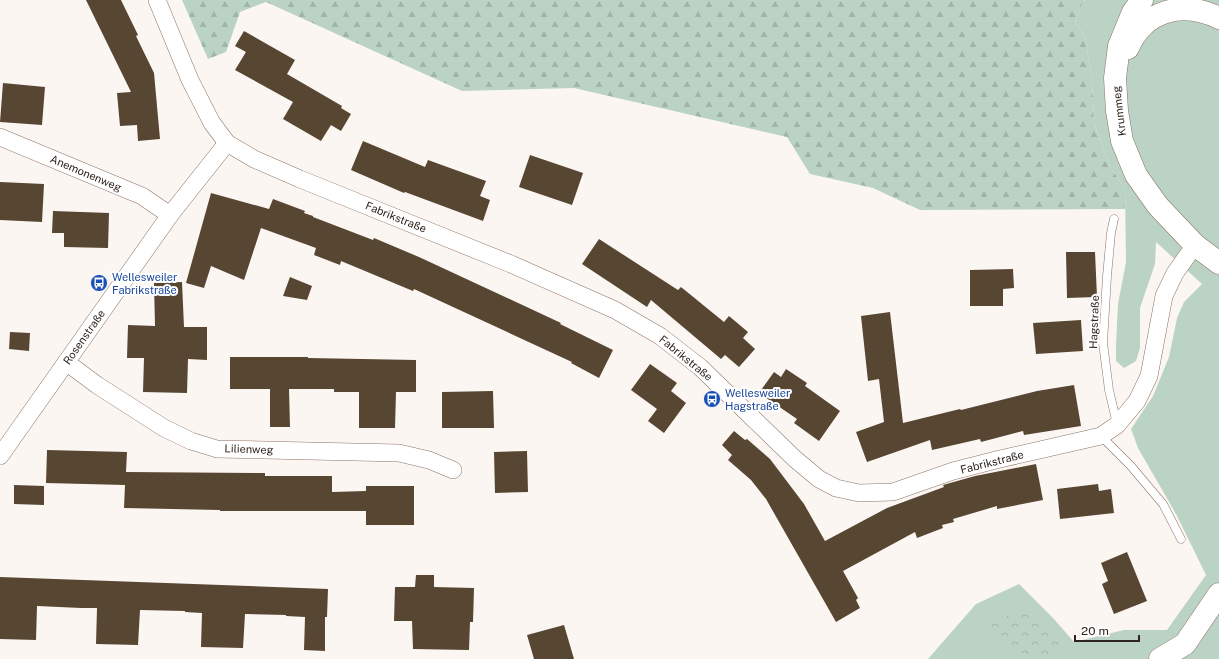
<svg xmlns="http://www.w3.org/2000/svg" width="1219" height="659" font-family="'Public Sans',sans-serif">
<defs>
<pattern id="forest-firs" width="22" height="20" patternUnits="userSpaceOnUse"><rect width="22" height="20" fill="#bad3c4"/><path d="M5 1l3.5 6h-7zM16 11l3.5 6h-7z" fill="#a0b5a8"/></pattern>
<pattern id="park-crowns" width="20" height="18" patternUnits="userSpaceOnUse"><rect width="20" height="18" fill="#bad3c4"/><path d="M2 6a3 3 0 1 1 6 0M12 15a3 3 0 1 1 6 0" fill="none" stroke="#a0b5a8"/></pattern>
</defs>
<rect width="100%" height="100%" fill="#fcf6f3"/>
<path fill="#bad3c4" d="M1085,0H1219V659H928L976,604L1019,584L1053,618L1074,642L1124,630H1167L1206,575L1176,514L1138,448L1131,429L1153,396L1169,357L1177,318L1184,302L1202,284L1156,242L1155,264L1140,308V348L1136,361L1124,368L1116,361V345L1118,304L1126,262L1125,189L1109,165L1094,123L1092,80L1085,36L1075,22L1083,2Z"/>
<path fill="url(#forest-firs)" d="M182,0H1085L1083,2L1075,22L1085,36L1092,80L1094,123L1109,165L1125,189V209L920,210L873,188L810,174L787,137L574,88L462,91L266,2L240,12L226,52L208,59Z"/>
<path fill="url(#park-crowns)" d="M1020,612L1039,617L1066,645L1060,657L1034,659L1008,646L991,626L996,619Z"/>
<g fill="#574632">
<path d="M86,0H121L138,35L136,36L154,73L160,139L138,141L137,125L120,126L117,93L131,92Z"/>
<path d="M244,31L295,60L287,74L342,106L341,108L351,114L341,131L331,125L321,141L283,119L293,102L235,70L246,52L235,46Z"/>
<path d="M3,83L45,87L42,125L0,122Z"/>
<path d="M363,141L425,167L428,160L486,181L480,196L490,200L483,221L405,192L404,193L351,170Z"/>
<path d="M530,155L583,173L572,205L519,187Z"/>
<path d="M0,182L44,184L42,222L0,220Z"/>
<path d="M211,193L269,209L273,199L305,211L304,213L313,216V217L373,240L374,238L419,257L561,323L560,324L613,350L599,378L571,363L572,362L414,289L413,291L341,261L340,265L314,255L316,248L261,228L244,280L211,266L204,288L186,283Z"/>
<path d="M53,211L109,213L108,248L64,247V233H52Z"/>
<path d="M599,239L678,290L681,287L724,322L729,316L748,332L743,338L755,349L739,367L725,355L721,359L651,300L647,307L582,264Z"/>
<path d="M1066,252H1095L1097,297L1067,298Z"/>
<path d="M1013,269L1014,288L1003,289V306H970V270Z"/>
<path d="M290,277L312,286L307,300L283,296Z"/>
<path d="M182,282L184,327H207V360L188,359L187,393L143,392L144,358H127L128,325L155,326L154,283Z"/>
<path d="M890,312L903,423L960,409L961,410L1037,391L1074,385L1081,426L1024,435L1023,431L981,442L980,439L932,450L930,440L867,462L856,432L884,422L879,379L868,381L861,316Z"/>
<path d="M1081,320L1083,351L1036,354L1033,323Z"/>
<path d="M10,332L30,333L29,351L9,349Z"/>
<path d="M230,357H308V358L416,360V392H396L395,428H359V392H334V389H289L290,427H270V389H230Z"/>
<path d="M650,364L677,383L671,391L686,403L664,433L648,421L657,409L631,390Z"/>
<path d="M786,369L807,383L805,386L840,411L819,441L794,423L797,419L759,393L774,372L781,377Z"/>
<path d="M493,391L494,428H442V392Z"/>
<path d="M734,431L745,440L747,439L770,459L804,504L825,541L887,508L944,487L943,485L975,476L1036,464L1043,500L997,509V506L953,519L954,522L942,525L943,528L917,538L915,532L843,571L858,598L856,600L860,608L836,622L766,499L751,480L728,460L732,455L722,445Z"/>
<path d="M47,450L127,452L126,472L265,473V476H332V492L366,491V486H414V525H366V511H220V510L124,508L125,485L46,483Z"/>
<path d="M527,451L528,492L495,493L494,452Z"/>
<path d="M1098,484L1099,491L1111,489L1114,513L1060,519L1057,489Z"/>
<path d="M14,485L44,486V505L14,504Z"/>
<path d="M1127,552L1147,601L1114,614L1102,584L1108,581L1101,563Z"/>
<path d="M416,575H434V587L474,588L473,622H470L469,650L413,649L412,621H394L395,587H415Z"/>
<path d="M0,577L328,589L327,617H325V651L304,650L305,617L286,616V615L245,614L243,648L201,647L202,613L185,612V611L140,610L138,645L96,644L97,608H81L37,606L36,640L0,639Z"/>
<path d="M564,625L574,659H534L527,635Z"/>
</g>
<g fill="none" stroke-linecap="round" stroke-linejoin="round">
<g stroke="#8d7465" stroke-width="9">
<g id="lane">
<path d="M1114,219L1111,233L1107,276L1103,343L1109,390L1117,424"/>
<path d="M1101,436L1130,465L1163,504L1181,539"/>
</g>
</g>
<g stroke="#8d7465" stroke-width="18">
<g id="street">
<path d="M157,0L190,80L212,123L227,143L254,159L300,179L511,264L615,310L660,336L700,367L795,459L819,479L836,488L859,493L893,492L953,471L1000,459L1101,436L1117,425L1137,401L1149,376L1164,296L1175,273L1195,245"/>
<path d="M0,137L142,196L170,215"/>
<path d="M66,362L97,385L164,428L191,441L217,449L399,453L429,460L453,470"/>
<path d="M0,456L170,215L227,143"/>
</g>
</g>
<g stroke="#8d7465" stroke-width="23">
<g id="secondary">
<path d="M1142,0L1133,12L1119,46L1115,78L1117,111L1122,141L1136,175L1158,206L1195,245L1219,263"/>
<path d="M1128,48C1144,10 1183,0 1219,18"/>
<path d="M1160,659L1185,644L1219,594"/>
</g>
</g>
<use href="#lane" stroke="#fff" stroke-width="8"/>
<use href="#street" stroke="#fff" stroke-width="17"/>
<use href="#secondary" stroke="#fff" stroke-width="22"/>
</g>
<defs>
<g id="bus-disc" transform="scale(0.9)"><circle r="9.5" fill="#1a4fb4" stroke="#fff"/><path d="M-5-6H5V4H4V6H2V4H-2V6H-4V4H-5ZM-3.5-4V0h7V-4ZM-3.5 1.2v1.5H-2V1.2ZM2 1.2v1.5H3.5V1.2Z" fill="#fff"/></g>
</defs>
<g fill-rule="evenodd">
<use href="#bus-disc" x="99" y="283"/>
<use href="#bus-disc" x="712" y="399"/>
</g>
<g text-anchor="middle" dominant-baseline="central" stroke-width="4" stroke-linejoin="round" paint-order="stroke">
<g font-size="11" fill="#2f251e" stroke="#fff">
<text transform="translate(1119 111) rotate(-97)">Krummeg</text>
<text transform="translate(86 173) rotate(23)">Anemonenweg</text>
<text transform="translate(396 217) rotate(22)">Fabrikstraße</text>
<text transform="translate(1094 322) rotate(-88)">Hagstraße</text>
<text transform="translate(84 337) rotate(-55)">Rosenstraße</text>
<text transform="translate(686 358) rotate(39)">Fabrikstraße</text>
<text transform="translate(249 449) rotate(2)">Lilienweg</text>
<text transform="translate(992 462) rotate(-14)">Fabrikstraße</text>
</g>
<g font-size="11" fill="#164399" stroke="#fff" text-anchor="start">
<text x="112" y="277">Wellesweiler<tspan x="112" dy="13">Fabrikstraße</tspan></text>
<text x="725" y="393">Wellesweiler<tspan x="725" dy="13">Hagstraße</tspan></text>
</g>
</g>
<path d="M1075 635v6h64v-6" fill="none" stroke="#2f251e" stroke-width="2"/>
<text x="1081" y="635" font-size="12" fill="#2f251e" stroke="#ffffff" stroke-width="3" paint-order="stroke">20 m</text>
</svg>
